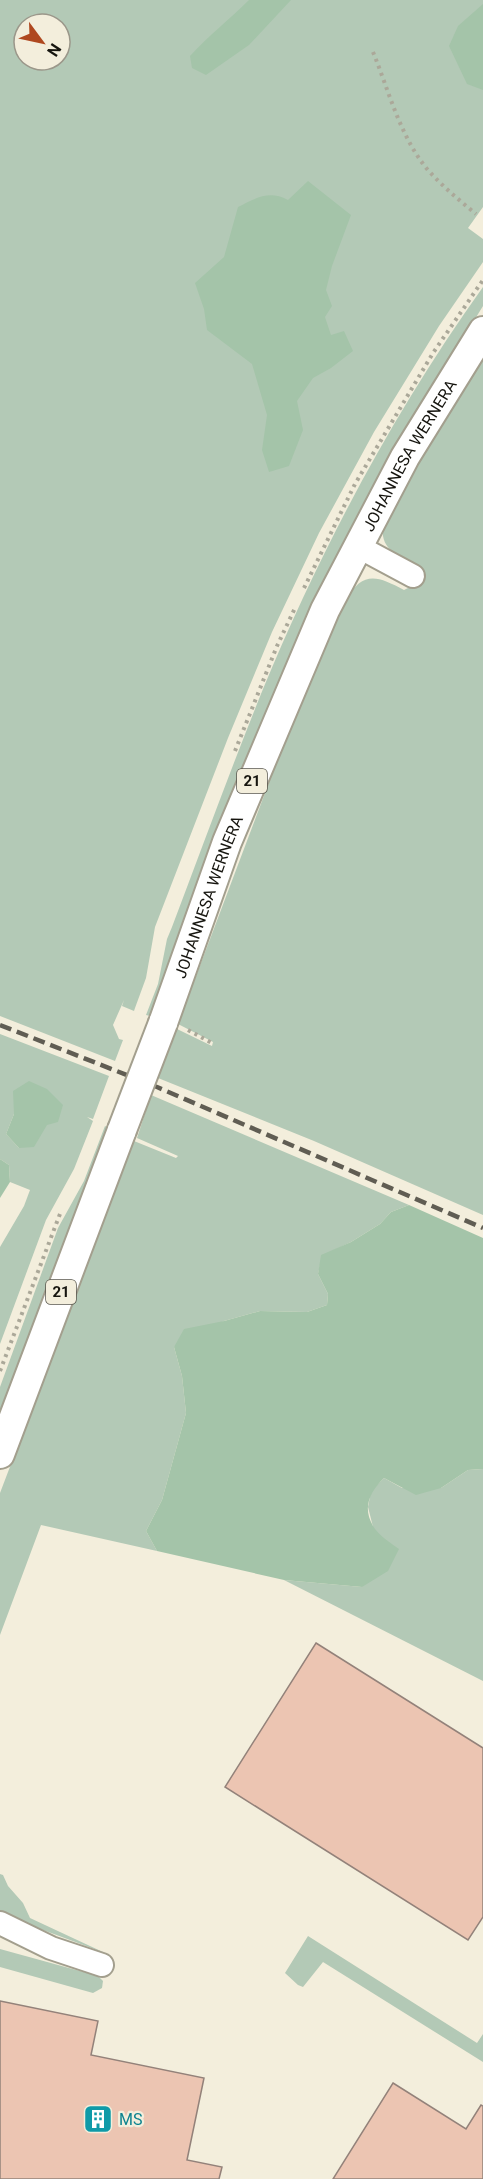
<svg xmlns="http://www.w3.org/2000/svg" width="483" height="2179" font-family="Roboto,sans-serif">
<rect width="100%" height="100%" fill="#f3eedc"/>
<g fill="#b3c9b6" fill-rule="evenodd">
<path d="M0,0H483V207L468,228L483,239V262L439,326L374,432L319,533L272,632L228,738L155,927L146,978L135,1008L134,1011L122,1006L124,1000L113,1025L119,1039L123,1040L115,1061L0,1016ZM24,24H60V60H24Z"/>
<path d="M483,287V306L383,468L318,594L160,992L150,1016L146,1015L158,984L167,939L172,927C202,848 231,768 263,689C321,549 394,411 483,287Z"/>
<path d="M483,354V1215L314,1141L158,1078L177,1029L212,1046L213,1042L178,1024L291,724L345,601C363,570 377,576 404,590L410,587L420,567C406,559 386,554 383,536C380,516 467,380 483,354Z"/>
<path d="M0,1034L109,1076L93,1119L87,1117L93,1121L74,1169L46,1220L0,1344V1247L24,1206L30,1190L10,1182L9,1165L0,1159ZM14,1114L19,1148L6,1134Z"/>
<path d="M151,1095L409,1205L391,1212L380,1224L351,1242L322,1256L318,1274L328,1294L327,1305L307,1312L260,1311L224,1321L174,1347L182,1376L186,1413L162,1500L146,1531L157,1551L41,1525L0,1635V1493L134,1141L176,1158L178,1156L137,1138Z"/>
<path d="M105,1126L107,1127L102,1144L0,1418V1387L58,1228L84,1181Z"/>
<path d="M483,1469V1681L284,1580L362,1587L373,1527L368,1507L371,1491L384,1478L402,1488H441L468,1470Z"/>
<path d="M0,1874L3,1875L8,1886L23,1903L30,1918L105,1953L0,1914Z"/>
<path d="M308,1936L477,2043L483,2034V2062L323,1962L303,1987L298,1985L285,1973Z"/>
<path d="M0,1949L98,1976L103,1981L102,1988L93,1993L0,1967Z"/>
</g>
<g fill="#a4c4a9">
<path d="M249,0H291L249,45L206,75L192,68L190,56C208,36 230,19 249,0Z"/>
<path d="M483,4V90L467,84L449,46L458,26Z"/>
<path d="M308,181L351,215L332,266L326,290L332,306L325,317L331,335L344,331L353,351L331,368L313,378L297,401L303,430L289,466L269,472L262,450L267,415L252,364L207,330L204,309L195,283L224,257L238,207C256,198 269,190 288,200Z"/>
<path d="M29,1081L47,1089L63,1105L58,1122L47,1125L34,1147L19,1148L6,1134L14,1114L13,1091Z"/>
<path d="M0,1159L9,1165L10,1182L0,1198Z"/>
<path d="M409,1205L483,1238V1469L468,1470L441,1488L416,1495L384,1478C370,1492 362,1507 373,1526C378,1535 391,1543 399,1549L388,1571L362,1587L284,1580L157,1551L146,1531L162,1500L186,1413L182,1376L174,1347L184,1329L224,1321L260,1311L307,1312L327,1305L328,1294L318,1274L321,1255L351,1242L380,1224L391,1212Z"/>
</g>
<g fill="#ecc5b2" stroke="#93827a" stroke-width="1.5">
<path d="M316,1643L483,1748V1917L468,1940L225,1787Z"/>
<path d="M0,2001L98,2021L91,2055L204,2078L187,2160L222,2167L219,2179H0Z"/>
<path d="M393,2083L466,2129L481,2105L483,2106V2179H333Z"/>
</g>
<g fill="none" stroke-linecap="round" stroke-linejoin="round">
<g stroke="#a39f8e" stroke-width="26">
<g id="minor">
<path d="M357,546L413,576"/>
<path d="M0,1923L51,1948L102,1965"/>
</g>
</g>
<g stroke="#a39f8e" stroke-width="32">
<g id="major">
<path id="s1" d="M163,1023L227,842L325,610L405,457L483,331"/>
<path d="M0,1454L122,1130"/>
</g>
</g>
<g stroke="#aba899" stroke-width="4" stroke-dasharray="3 4.5" stroke-linecap="butt">
<path d="M373,52C389,91 400,137 428,170C442,186 459,200 476,214"/>
<path d="M304,588L355,484L433,353L483,280"/>
<path d="M235,751L277,646L296,606"/>
<path d="M188,1030L212,1043"/>
<path d="M0,1371L60,1214"/>
</g>
<use href="#minor" stroke="#fff" stroke-width="22"/>
<use href="#major" stroke="#fff" stroke-width="28"/>
<path stroke="#605d53" stroke-width="4.5" stroke-dasharray="12 6" stroke-linecap="butt" d="M0,1025L157,1087L483,1228"/>
<g stroke="#a39f8e" stroke-width="32" stroke-linecap="butt">
<path id="major-bridge" d="M122,1130L163,1023"/>
</g>
<use href="#major-bridge" stroke="#fff" stroke-width="28"/>
</g>
<defs>
<g id="building-square" transform="scale(1.5)"><rect x="-9" y="-9" width="18" height="18" rx="4" fill="#0f9aa8" stroke="#f3eedc"/><path d="M-4-6H4V6H1V3H-1V6H-4ZM-2.5-4.3h1.7v1.8h-1.7ZM.8-4.3h1.7v1.8H.8ZM-2.5-1h1.7V.8h-1.7ZM.8-1h1.7V.8H.8Z" fill="#fff"/></g>
</defs>
<g fill-rule="evenodd">
<use href="#building-square" x="98" y="2119"/>
</g>
<g text-anchor="middle" dominant-baseline="central" stroke-width="4.5" stroke-linejoin="round" paint-order="stroke">
<g fill="#f3eedc" stroke="#58564c" stroke-width="1.5">
<rect x="237" y="769" width="30" height="24" rx="4.5"/>
<rect x="46" y="1280" width="30" height="24" rx="4.5"/>
</g>
<g font-size="15" font-weight="bold" fill="#16150f">
<text x="252" y="781">21</text>
<text x="61" y="1292">21</text>
</g>
<g font-size="16" fill="#16150f" stroke="#f3eedc">
<text stroke="none"><textPath href="#s1" startOffset="620">JOHANNESA WERNERA</textPath></text>
<text stroke="none"><textPath href="#s1" startOffset="134">JOHANNESA WERNERA</textPath></text>
</g>
<g font-size="16" fill="#0d838f" stroke="#f3eedc" text-anchor="start">
<text x="119" y="2119">MS</text>
</g>
</g>
<g transform="translate(42 42) rotate(123)"><circle r="28" fill="#f3eedc" stroke="#9b978a" stroke-width="1.5"/>
<path d="M0-4.5L10 22L0 15L-10 22Z" fill="#af481f"/>
<text y="-9" font-size="16" font-weight="bold" text-anchor="middle" fill="#16150f">N</text>
</g>
</svg>
